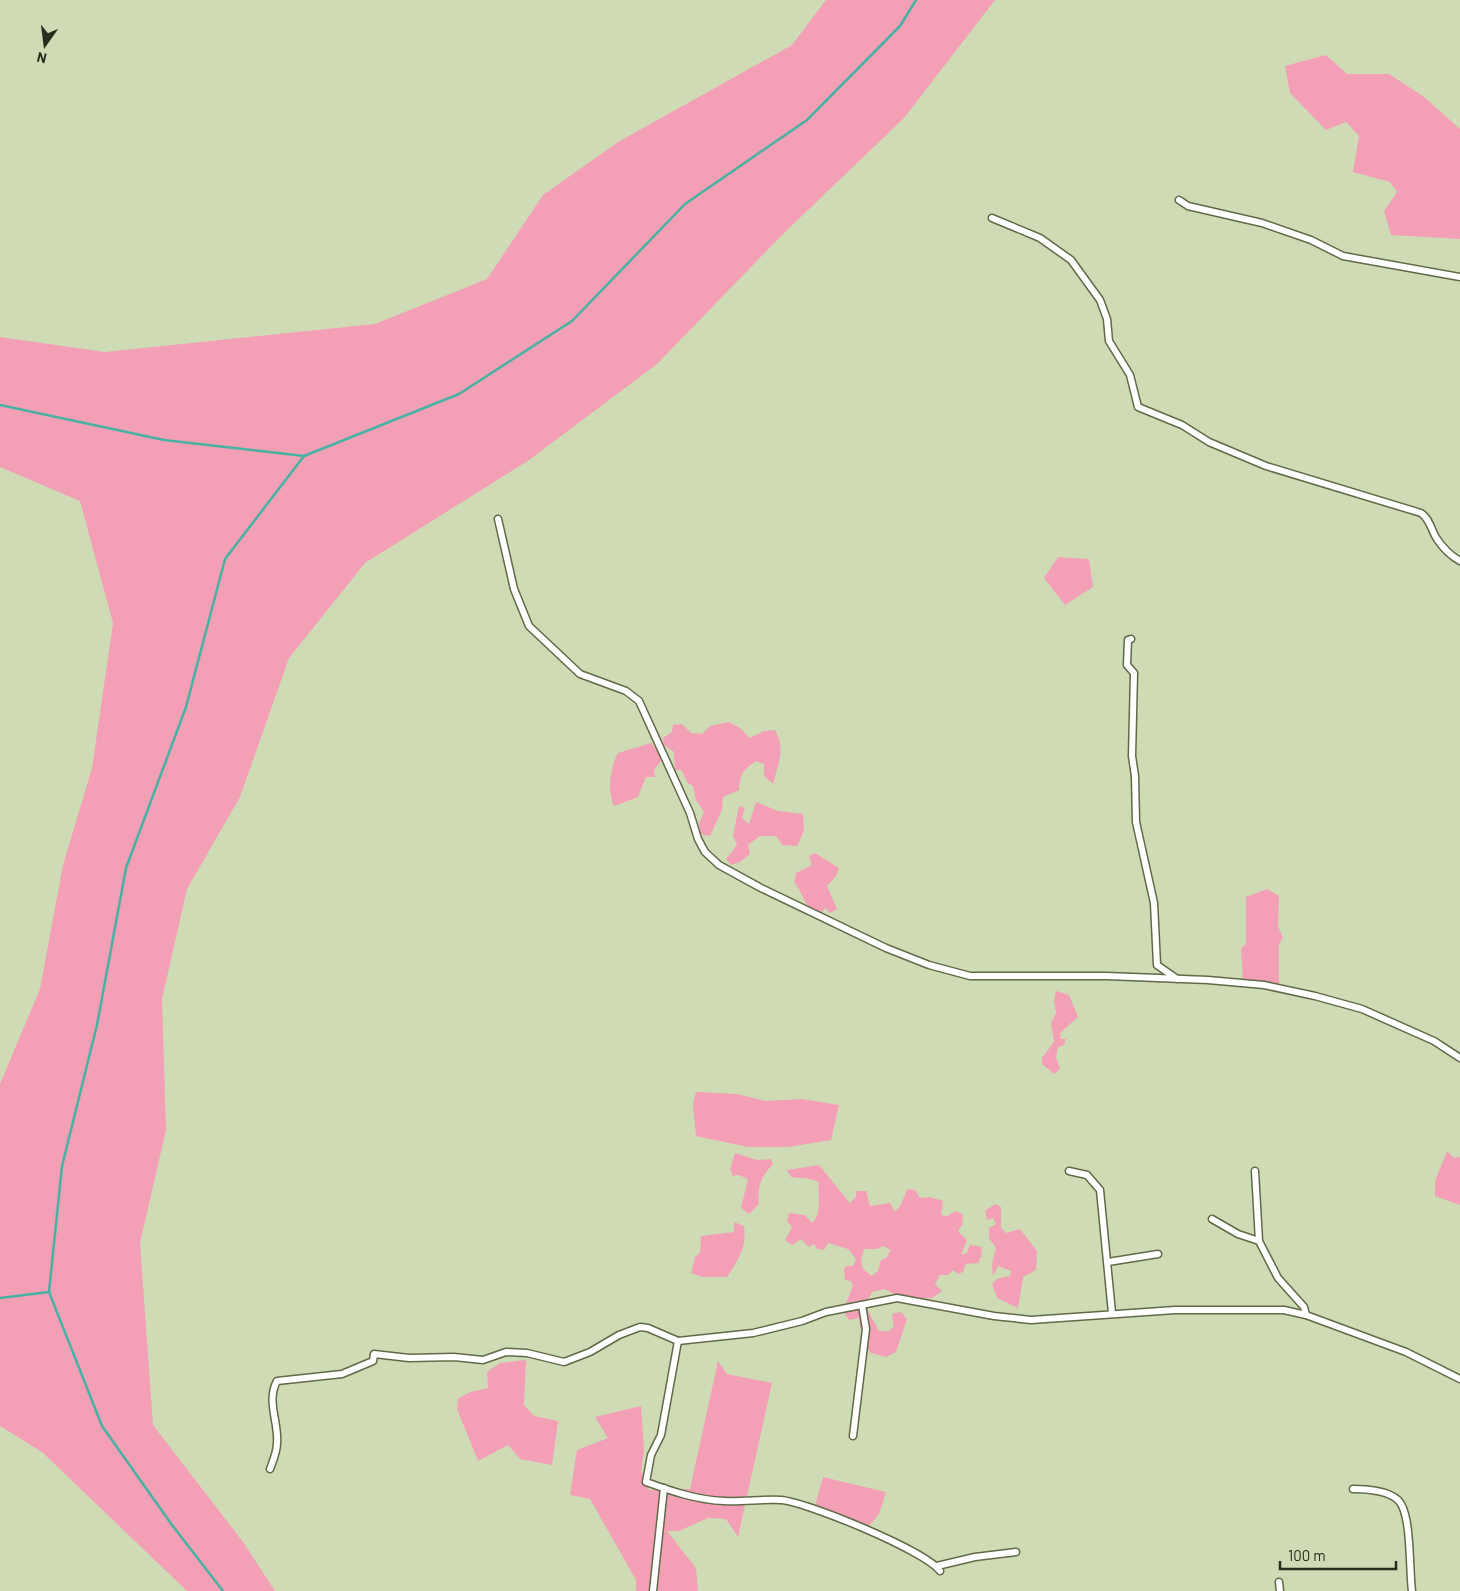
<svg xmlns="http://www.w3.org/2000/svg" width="1460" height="1591" font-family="Barlow,sans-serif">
<rect width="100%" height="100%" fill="#cfdbb4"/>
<g fill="#f3a0b7" fill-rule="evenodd">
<path d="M826,0H995L904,118L783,234L657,364L529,460L365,563L289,658L240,797L187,889L162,999L166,1130L140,1243L153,1425L243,1542L275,1591H187L42,1452L0,1426V1084L40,989L63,865L92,768L113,623L80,501L0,467V337L105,352L375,324L487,279L543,195L618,142L792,45Z"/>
<path d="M1326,55L1347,74H1389L1424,97L1460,129V239L1391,235L1384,211L1397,192L1390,182L1353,172L1359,136L1346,122L1326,130L1290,93L1285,66Z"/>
<path d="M1058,557L1089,559L1093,587L1065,605L1044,578Z"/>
<path d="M729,722L740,728L750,738L764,731L775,730C786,749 778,764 773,784L764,776V764L756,761C743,770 740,774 739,790L723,797L722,810L710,836L700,834L699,823L704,812L696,800L693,786L688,783L681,770H675L674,752L664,745L663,738L672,732L673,725L682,724L691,733L702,734L710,726Z"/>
<path d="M651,743L660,754L661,761L654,770L655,777H646L638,797L614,806C607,790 610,768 618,753Z"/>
<path d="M756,802L778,811L803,814L804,831L797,846L782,845L776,836H760L748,845L750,854L740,862L731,865L726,859L737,845L733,836L739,806L745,808L742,818L749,824Z"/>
<path d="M815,853L839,868L836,876L827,886L837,909L830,913L825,908L821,914C804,910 804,894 794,882L796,873L812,865L809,856Z"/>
<path d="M1267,889L1279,896L1278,926L1283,938L1279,944V984L1243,982L1241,948L1246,944V897Z"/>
<path d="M1056,991L1069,995L1078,1017L1060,1033L1061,1039H1066L1064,1045L1058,1047L1056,1057L1060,1069L1054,1074L1042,1064V1058L1054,1042L1051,1023L1056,1013L1054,1001Z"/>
<path d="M696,1092L737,1094L766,1101L802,1099L839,1105L831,1140L788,1147H748L696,1136L693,1104Z"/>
<path d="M1447,1151L1454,1158L1460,1157V1205L1435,1196V1181Z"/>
<path d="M735,1153L757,1160L771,1159L773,1164C761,1177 757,1186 759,1204L749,1214L741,1208L748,1179L739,1175L733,1176L730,1169Z"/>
<path d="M819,1165L850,1203L856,1197V1191H866L870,1206L890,1203L895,1212C903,1205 902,1198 908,1189L915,1190L920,1198L930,1197L943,1201L941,1215L947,1216L956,1211L963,1215L962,1225L958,1231L967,1240L961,1255L967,1253L970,1245L982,1247L981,1257L978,1263L966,1264L963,1272L958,1274L953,1270L948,1275H940L935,1284L942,1291L932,1298L910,1299L900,1297L885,1289L872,1292L865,1305L879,1331H889L894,1327L892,1314L901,1312L907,1319L896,1352L886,1357L871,1353L865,1346L868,1335L860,1328L859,1318L849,1320L843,1311L853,1286L851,1281L845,1280L844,1270L846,1266H853L856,1259L848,1249L828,1243L824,1250L818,1249L814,1244L809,1247L801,1239L792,1245L785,1240L792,1227L787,1221L789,1213L805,1215L812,1223C823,1212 817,1196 819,1182L810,1179L791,1177L787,1170ZM883,1246L891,1250L886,1258L881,1260L878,1271L872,1276L863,1269L861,1260L864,1249H877Z"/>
<path d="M995,1204L1001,1207V1228L1006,1233L1020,1229L1037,1251L1036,1270L1023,1277L1018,1308L997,1298L992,1284L997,1279L1010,1276L1011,1271L998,1266L993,1276L992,1264L996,1248L989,1238V1228L996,1224L993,1218L987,1220L985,1211Z"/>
<path d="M734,1222L744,1226C747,1247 739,1259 727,1277H702L691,1273L695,1257L700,1253L701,1236L734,1232Z"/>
<path d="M526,1360L524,1405L534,1416L558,1421L552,1465L520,1459L508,1445L478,1461L457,1409L458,1399L470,1392L488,1388L487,1372L500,1363Z"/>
<path d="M718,1361L727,1374L772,1383L738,1537L726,1519L708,1518L679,1531H667L696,1568L698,1591H636V1580L590,1499L570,1495L577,1450L608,1438L595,1417L641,1406L644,1451L641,1471L649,1490L690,1489Z"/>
<path d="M823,1477L886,1492L879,1514L867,1528L815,1506Z"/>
</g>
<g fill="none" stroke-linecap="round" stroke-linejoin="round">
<g stroke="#47b2a1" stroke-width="2.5">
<path d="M0,405L164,440L304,456"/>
<path d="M0,1298L49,1292"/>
<path d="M223,1591L172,1525L102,1426L49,1292L62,1166L97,1025L126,868L186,707L225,559L304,456L459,394L572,321L685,204L807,120L900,26L916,0"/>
</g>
<g stroke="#606a47" stroke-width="9">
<g id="minor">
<path d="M1179,200L1188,206L1262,223L1311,240L1343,256L1460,277"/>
<path d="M992,218L1040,238L1071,260L1100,300L1107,319L1109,341L1130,375L1138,407L1182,425L1209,442L1266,466L1421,513C1430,519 1431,530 1437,539C1443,548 1451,556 1460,561"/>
<path d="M498,519L514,589L529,626L580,674L626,691L639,701L690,813L698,839L705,852L719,865L761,888L886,948L929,965L970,976H1107L1208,980L1264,985L1315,996L1362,1009L1434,1041L1460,1058"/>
<path d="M1131,639L1128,640L1127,665L1134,673L1132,756L1135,776L1136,822L1154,903L1157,965L1177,979"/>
<path d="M1069,1171L1087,1175L1100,1190L1112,1313"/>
<path d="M1255,1171L1259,1241L1278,1278L1304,1307L1306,1315"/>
<path d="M1212,1219L1238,1234L1259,1241"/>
<path d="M1108,1262L1158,1254"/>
<path d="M678,1341L661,1435L651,1455L646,1482C671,1491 697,1500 724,1501C743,1502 762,1499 781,1500C807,1502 926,1551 940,1571"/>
<path d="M853,1436L866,1329L862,1305"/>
<path d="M270,1469C273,1461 277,1452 277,1443C279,1423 266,1401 277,1381L342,1374L373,1361L374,1354L409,1358L454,1357L483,1360L506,1352L527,1353L564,1362L590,1352L619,1335L640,1327L648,1328L678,1341L753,1333L802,1321L826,1312L897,1298L994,1316L1031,1320L1175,1310H1284L1306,1315L1406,1352L1460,1379"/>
<path d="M1353,1489C1366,1489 1387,1490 1398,1500C1412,1513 1409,1571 1412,1591"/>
<path d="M937,1566L975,1557L1016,1552"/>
<path d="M1279,1582L1280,1591"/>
<path d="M653,1591L664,1488"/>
</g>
</g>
<use href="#minor" stroke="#fff" stroke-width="6"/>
</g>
<g transform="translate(45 45) rotate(194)" stroke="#cfdbb4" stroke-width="4" paint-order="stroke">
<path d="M0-4L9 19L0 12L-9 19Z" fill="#292d1e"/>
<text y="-8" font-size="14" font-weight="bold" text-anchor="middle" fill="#292d1e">N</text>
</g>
<path d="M1280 1561v8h116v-8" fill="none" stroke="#292d1e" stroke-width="2.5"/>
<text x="1288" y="1561" font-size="15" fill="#292d1e" stroke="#cfdbb4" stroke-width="4" paint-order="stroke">100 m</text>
</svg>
